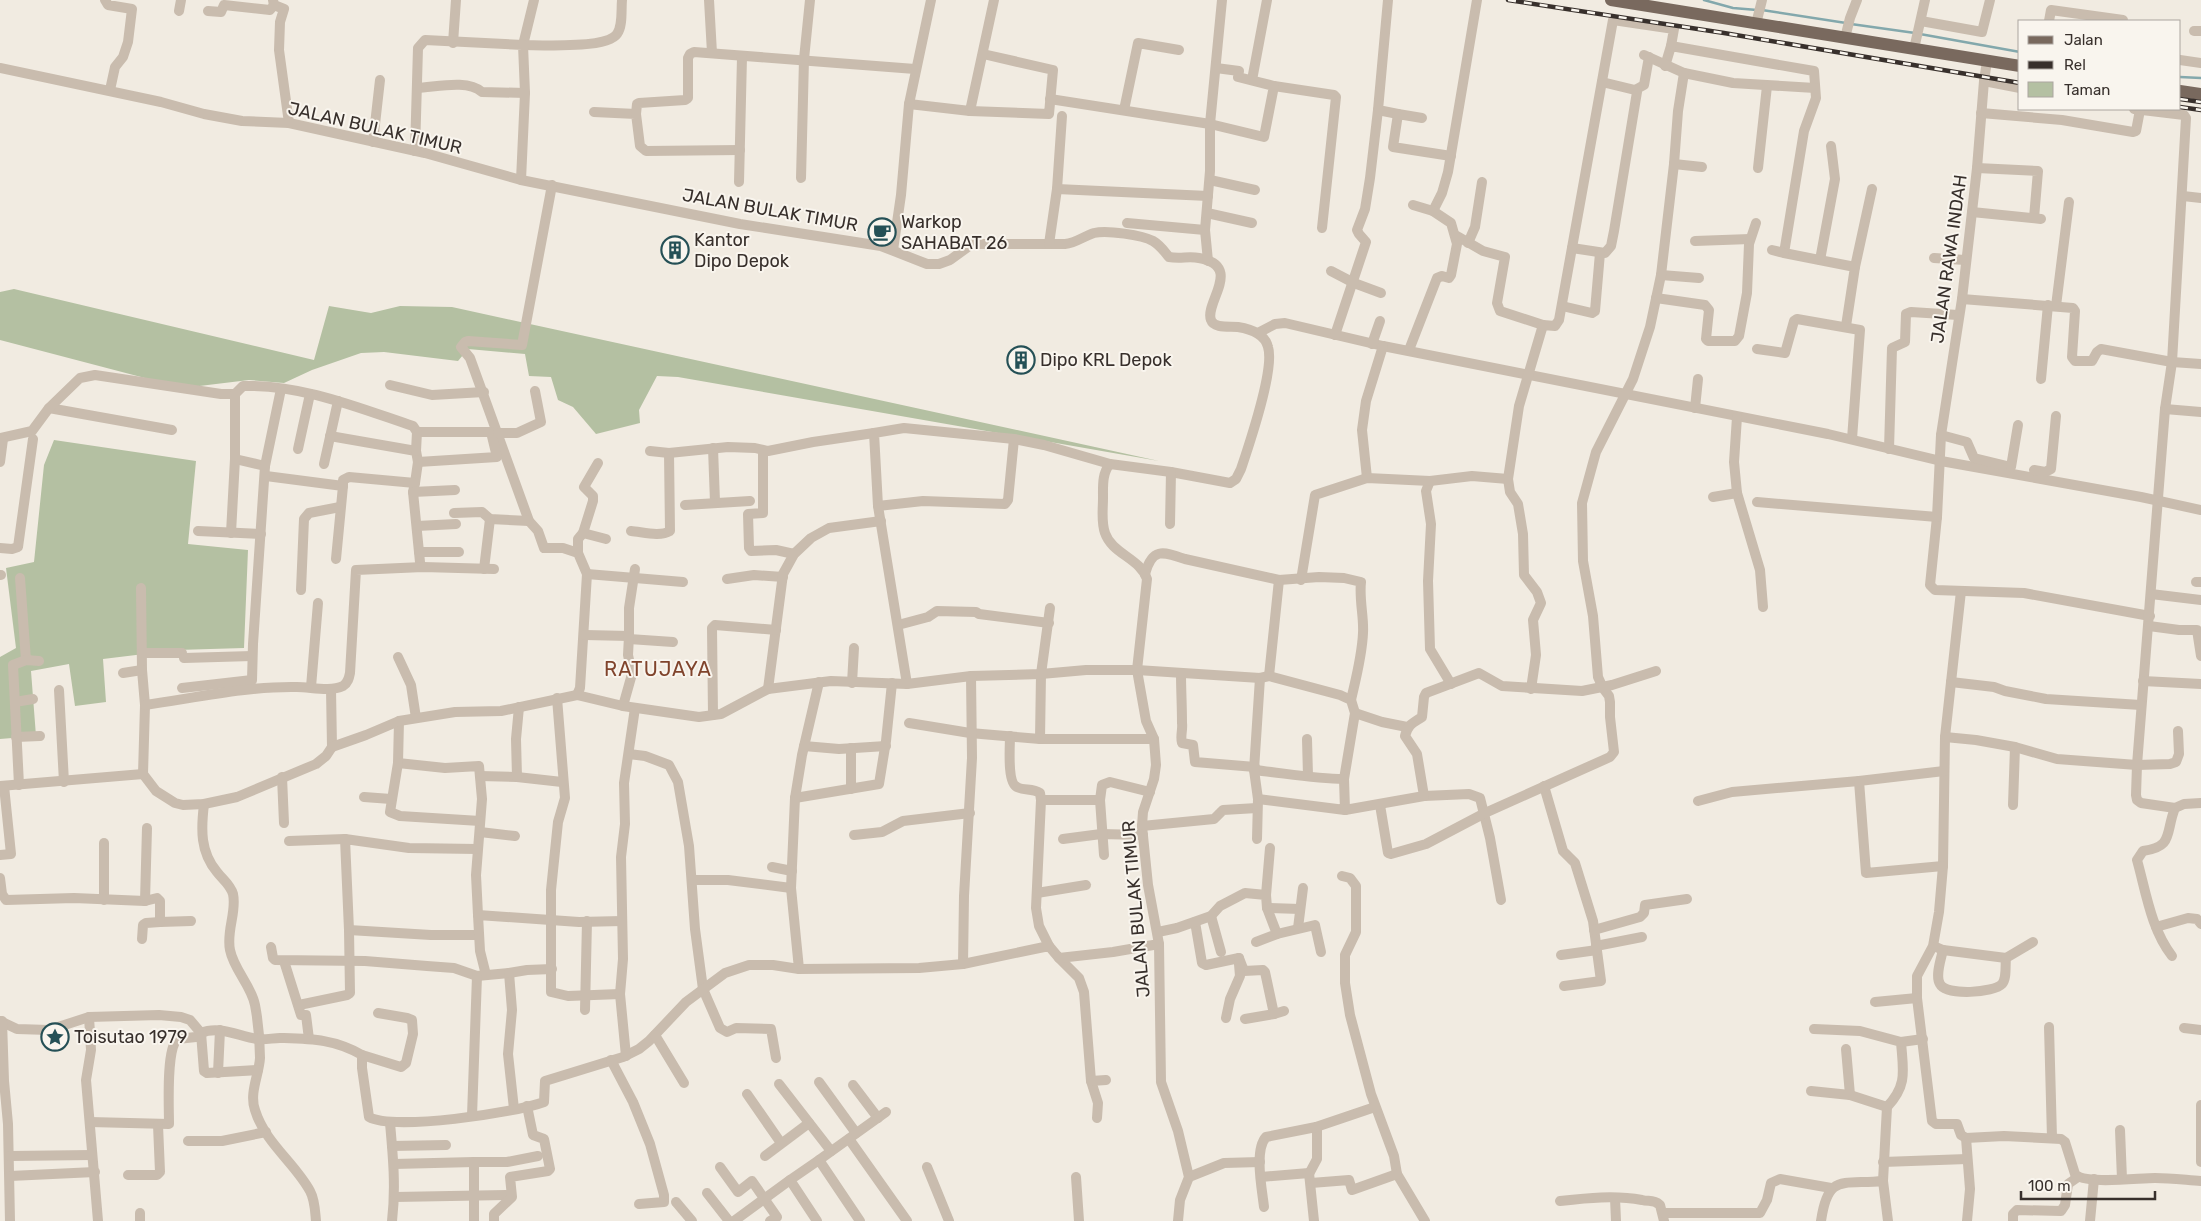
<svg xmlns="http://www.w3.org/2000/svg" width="2201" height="1221" font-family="Rubik,sans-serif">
<rect width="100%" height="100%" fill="#f1ebe1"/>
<g fill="#b4c0a2">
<path d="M14,289L314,360L329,306L371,313L400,306L452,307L1159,461L678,377L657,376L639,410L640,423L596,434L573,407L558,400L551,377L529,376L525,354L468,349L458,361L384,352L361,353L312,370L284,383L249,380L183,388L0,340V292Z"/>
<path d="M54,440L196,461L188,544L248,550L244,648L177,650L103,659L106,702L75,706L69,664L31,671L36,736L0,739V657L16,648L6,568L34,562L44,465Z"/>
</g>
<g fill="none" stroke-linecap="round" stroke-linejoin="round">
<g stroke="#83a8ac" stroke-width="2.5">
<path d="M1704,0L1733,8L1757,10"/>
<path d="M1762,10L1846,23"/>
<path d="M1851,24L1915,33"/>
<path d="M1920,34L2020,52"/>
<path d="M2180,77L2201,78"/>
</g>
<g stroke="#c9bcae" stroke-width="10">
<path d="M105,0L108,5L132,9L128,42L123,57L115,67L110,90"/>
<path d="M273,0L274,5L284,9L280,22L279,50L289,123"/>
<path d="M534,0L523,45C541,45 607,49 617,34C623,26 621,10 622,0"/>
<path d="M709,0L712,53"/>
<path d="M1388,0L1378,110L1398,114"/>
<path d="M179,11L181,0"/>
<path d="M208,11L221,12L224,5L270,10L274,5"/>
<path d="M1921,21L1982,32L1990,0"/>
<path d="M2049,21L2051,10L2123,20"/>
<path d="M1756,24L1762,0"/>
<path d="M2194,31H2201"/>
<path d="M1845,38L1850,18L1857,0"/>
<path d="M453,43L456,0"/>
<path d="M1914,49L1925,0"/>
<path d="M2180,60L2201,63"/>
<path d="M1987,61L1984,81L1977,168L1962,299L1941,435L1937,517L1930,585L1935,590L2024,593L2150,616"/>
<path d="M1665,66L1671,46L1814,71L1816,98L1804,131L1784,253L1855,267L1846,326"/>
<path d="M0,68L161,102L204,114L242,121L289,123L425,153L521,180L740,224L881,246L927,264H939L950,260L972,244H1065C1076,243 1084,236 1094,233C1107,230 1142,235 1153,241C1160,245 1164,251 1169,257C1180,259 1189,256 1199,258C1244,266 1204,303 1211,320C1214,329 1230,326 1238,327C1250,329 1265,334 1268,347C1275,369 1249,445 1241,469L1236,479L1230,483L1171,472L1110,464C1102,473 1103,486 1103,498C1103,510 1101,522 1105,533C1112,554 1140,558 1147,579L1137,670L1146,721L1154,739L1156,765L1154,779L1143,812L1142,826L1148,885L1159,944L1161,1082L1178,1131L1189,1177L1180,1200L1178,1221"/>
<path d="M1684,73L1733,83L1815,88"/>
<path d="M1252,80L1267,0"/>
<path d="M1984,81L2020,88"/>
<path d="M1274,86L1334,95L1336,97L1322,228"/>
<path d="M417,88C437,87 467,79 482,92L525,93"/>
<path d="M1635,90L1644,85L1649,57"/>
<path d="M1050,99L1210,124L1264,137L1274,86L1238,77L1239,71L1216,68"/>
<path d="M909,104L970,111L1049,114L1053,70L983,54"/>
<path d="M2134,109L2184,115L2186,118L2172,362L2165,409L2137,765L2136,795L2137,800L2141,803L2175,808"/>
<path d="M1124,110L1138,43L1179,50"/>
<path d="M970,111L994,0"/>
<path d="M594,112L636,114L640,146L646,151L740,150"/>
<path d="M1981,113L2062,120L2133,132L2136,131L2140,110"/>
<path d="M636,114L637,104L639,103L685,100L688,98V58L690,54L694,52L915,69"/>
<path d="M1422,118L1398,114L1393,147L1451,156"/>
<path d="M373,142L380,80"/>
<path d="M415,151L418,48L425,40L523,45L525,93L521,180"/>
<path d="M1674,164L1702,167"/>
<path d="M1758,168L1767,86"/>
<path d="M1977,168L2038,171L2034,218"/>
<path d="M801,178L804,59L810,0"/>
<path d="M1210,180L1255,190"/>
<path d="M739,182L742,57"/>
<path d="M552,185L522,345L468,341L465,342L461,347L470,358L529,521L538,531L544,548H563L578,553L587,574L580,688L577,695"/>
<path d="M1057,189L1208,196"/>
<path d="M2183,196L2201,198"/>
<path d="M1433,211L1442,193L1448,172L1477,0"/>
<path d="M1972,212L2041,219"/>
<path d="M1207,213L1252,223"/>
<path d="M1127,223L1205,230"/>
<path d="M1457,236L1483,251L1505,257L1497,303L1500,311L1543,325"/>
<path d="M1695,241L1750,239"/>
<path d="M1468,243L1475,227L1482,182"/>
<path d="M1049,244L1057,189L1062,116"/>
<path d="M1572,248L1605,253L1611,246L1614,231L1637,92L1635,90L1602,82"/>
<path d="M893,250L901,195L909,104L931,0"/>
<path d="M1772,250L1784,253"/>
<path d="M1934,258L1965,260"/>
<path d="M1820,260L1835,179L1831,146"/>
<path d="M1208,261L1205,230L1210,171V124L1222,0"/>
<path d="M1855,267L1872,189"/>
<path d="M1331,271L1354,283L1381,293"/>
<path d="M1661,275L1699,278"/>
<path d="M1656,298L1705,305L1709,310L1706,339L1708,341H1735L1739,336L1747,293L1749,244L1756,223"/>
<path d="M1962,299L2073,308L2075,311L2072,357L2075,361H2092L2097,352L2101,349L2172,362L2201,364"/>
<path d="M1562,306L1592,313L1595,311L1600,253"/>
<path d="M2056,306L2069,202"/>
<path d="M1258,333L1275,324L1285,323L1383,346L1828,434L1941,461L2141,497L2201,510"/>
<path d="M1335,335L1366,242L1359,234L1357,230L1365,209L1370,178L1378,110"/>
<path d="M1372,344L1380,321"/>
<path d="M1757,349L1785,353L1794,321L1797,319L1860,330L1852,439"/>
<path d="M1409,350L1437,278L1442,276L1449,278L1451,275L1457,244L1451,223L1433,211L1413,205"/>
<path d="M2041,379L2048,305"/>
<path d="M390,385L432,395L484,392"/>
<path d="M49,408L172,430"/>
<path d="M1695,408L1698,379"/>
<path d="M2165,409L2201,412"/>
<path d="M1737,417L1734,462L1737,493L1760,570L1763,607"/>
<path d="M417,432H491L497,457L418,462"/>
<path d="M498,433H517L541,422L535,391"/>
<path d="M1941,435L1967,442L1974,458L2007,466"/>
<path d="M330,436L416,451L418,462L415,483"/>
<path d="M0,438L32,431L49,408L80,378L95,375L221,394H235"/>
<path d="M713,448L715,502"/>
<path d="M298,449L310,394"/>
<path d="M1889,449L1892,348L1905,342L1906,314L1911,312L1958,315"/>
<path d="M650,451L669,453L728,447L755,448L768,451L813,442L874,433"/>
<path d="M763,451V513L748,514L749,548L751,551L776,550L794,554"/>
<path d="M235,459L265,466"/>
<path d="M0,462L3,439"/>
<path d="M324,464L338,401"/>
<path d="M2011,467L2018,425"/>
<path d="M2034,470L2045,472L2051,469L2056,416"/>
<path d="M266,476L343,486L336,559"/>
<path d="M1367,478L1362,430L1366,401L1383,346"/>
<path d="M1430,481L1426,491L1431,524L1428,581L1430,649L1451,684"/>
<path d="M343,486V480L349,477L415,483L413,492L420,562"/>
<path d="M413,492L455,490"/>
<path d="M1713,497L1737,493"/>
<path d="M1757,502L1937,517"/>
<path d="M685,505L750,501"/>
<path d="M878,506L923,501L1005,504L1008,500L1014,439"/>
<path d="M454,513L482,512L490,519L529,521"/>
<path d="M1170,524L1171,472"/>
<path d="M417,526L456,524"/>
<path d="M198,531L261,534"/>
<path d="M631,531C643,532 660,537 670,531L669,453"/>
<path d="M231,533L235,459V394L243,386C301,384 359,408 413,426L417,432L416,451"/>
<path d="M583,533L606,539"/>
<path d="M0,548L12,549L18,547L33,439"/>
<path d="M419,552H459"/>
<path d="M578,553V539L583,533L593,501V496L584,487L598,463"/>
<path d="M484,569L490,519"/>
<path d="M587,574L683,582"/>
<path d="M1145,574C1152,548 1162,551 1185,559L1279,580L1319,577L1344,578L1361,582C1359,600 1364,616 1363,633C1362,656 1356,678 1351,700"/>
<path d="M0,575H1"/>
<path d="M20,578L26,660"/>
<path d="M727,579L754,575L783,577"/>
<path d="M1301,580L1315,495L1367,478L1430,481L1472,476L1508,479"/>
<path d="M2196,582H2201"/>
<path d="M141,588L142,670L145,705L143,774L156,791L175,803L183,805L204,804L237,797L316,764L326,756L332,747L331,689"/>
<path d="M301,590L304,519L309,513L340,507"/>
<path d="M1961,591L1945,737L1943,866L1939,912L1933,946L1917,976V998L1932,1121L1936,1124H1957L1961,1135L1966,1138L2004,1136L2061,1139L2065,1142L2075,1174C2085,1185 2138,1178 2155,1178C2170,1178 2186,1180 2201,1181"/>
<path d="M2151,594L2201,600"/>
<path d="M898,625L928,617L937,611L976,612L979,614L1049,623"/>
<path d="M2149,626L2179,630H2197L2201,656"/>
<path d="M585,635L629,636"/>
<path d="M629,639L673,642"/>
<path d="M142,653H182"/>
<path d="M398,657L411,685L416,718"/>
<path d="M184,658L252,656"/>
<path d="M123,673L142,670"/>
<path d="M1181,673C1181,690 1182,706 1182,723C1183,730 1180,736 1182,743L1193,745L1195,762L1255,767"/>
<path d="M1269,676L1279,580"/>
<path d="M2143,681L2201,684"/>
<path d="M1951,682L1994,687L2005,691L2046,699L2141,705"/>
<path d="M852,683L854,648"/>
<path d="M907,684L878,506L874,433L904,428L1014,439L1044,445L1110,464"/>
<path d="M311,687L318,603"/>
<path d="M182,688L252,680L253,644L265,466L281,389"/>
<path d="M768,689L783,574L794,554L811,538L829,528L881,521"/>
<path d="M1531,689L1536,655L1533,620L1541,603L1537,592L1524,575L1523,534L1518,504L1510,492L1508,479L1519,406L1543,325L1555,326L1559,320L1613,20L1674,29L1671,46"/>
<path d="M59,690L64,782"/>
<path d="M557,698L565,798L558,822L551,890V992L568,996L620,994"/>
<path d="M15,702L33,699"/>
<path d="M145,705C195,698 247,686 297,687C311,687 330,692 343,686C348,683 349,678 350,673L356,570L423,567L494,569"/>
<path d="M623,706L632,674L628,655L629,636V608L635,569"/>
<path d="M1355,713L1382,722L1407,727"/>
<path d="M713,715L712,628L715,625L776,630"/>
<path d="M399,721L398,763L445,768L479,766L482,799L476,875L478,915"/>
<path d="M909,723L970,733L1040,739H1154"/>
<path d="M1010,736C1010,746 1007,783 1017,787C1024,791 1032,788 1040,793L1041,800L1036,908L1039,926L1049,946"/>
<path d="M16,737L40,736"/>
<path d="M1945,737L1976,740L2015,747L2057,759L2137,765L2170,764L2176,762L2179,754L2178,731"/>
<path d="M1040,739L1041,674L1050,608"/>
<path d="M1307,739L1308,776"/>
<path d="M804,746L839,749L886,746"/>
<path d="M332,747L366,735L399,721L455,712L501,711L577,695L623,706L699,717L721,714L768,689L831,681L907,684L971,676L1041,674L1086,670H1137L1260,678L1269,676L1340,695L1351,700L1355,713L1344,779L1345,810L1258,799"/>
<path d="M629,754L645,756L669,765L678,782L689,846L695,929L703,989L720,1028L727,1032L736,1028L771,1029L776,1058"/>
<path d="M398,763L390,812L400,816L480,821"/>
<path d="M1254,770C1284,773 1314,779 1344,779"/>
<path d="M480,776L517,777L562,782"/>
<path d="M282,777L284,823"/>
<path d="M517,777L516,739L519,707"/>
<path d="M19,785L13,665L26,660L39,661"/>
<path d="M0,786L143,774"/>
<path d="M1544,786L1563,851L1575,863L1593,921L1601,981L1564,986"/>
<path d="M851,789V748"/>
<path d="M1424,796L1469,794L1480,798L1490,838L1501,900"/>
<path d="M364,797L391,799"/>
<path d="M795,798L879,784L886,741L892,683"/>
<path d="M1041,800H1100"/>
<path d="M1698,801L1732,792L1859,781"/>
<path d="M204,804C201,829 200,852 217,872C223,880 230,884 233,894C237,912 226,931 230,950C234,970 251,985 255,1005C258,1021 260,1041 260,1058C259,1075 249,1093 255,1110C265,1143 295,1163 310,1191C315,1200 315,1211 316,1221"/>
<path d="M1380,805L1388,853L1391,854L1426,844L1485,813L1610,757L1614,752L1610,717V702L1609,696L1603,688L1598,677L1593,616L1583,561L1582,503L1596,452L1633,379L1650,327L1661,275L1674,164L1678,111L1684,73L1644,55"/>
<path d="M2013,805L2015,747"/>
<path d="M1345,810L1424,796L1417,754L1405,736C1408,724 1413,723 1422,717L1424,697L1426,693L1479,673L1502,686L1582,691L1612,685L1656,671"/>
<path d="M1142,826L1214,819L1223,810L1257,808"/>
<path d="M480,832L515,836"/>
<path d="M854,835L882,832L903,821L970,813"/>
<path d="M1063,839L1101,834L1143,835"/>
<path d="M1257,839L1258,799L1254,770L1260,678"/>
<path d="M289,841L345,839"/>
<path d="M104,843V900"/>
<path d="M0,855L11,854L4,786"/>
<path d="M1104,855L1100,800L1102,785L1110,782L1150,792"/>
<path d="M1943,866L1866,873L1859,781L1944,771"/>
<path d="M772,867L792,871"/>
<path d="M1342,876L1350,878L1356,886V932L1345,955V983L1350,1015L1371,1094L1394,1156L1397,1174L1425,1221"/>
<path d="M0,878L2,894L6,900L74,898L145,901L157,898L160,901V922L191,921"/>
<path d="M693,880H728L791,888"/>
<path d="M1037,893L1086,885"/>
<path d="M1266,895L1270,848"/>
<path d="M145,901L147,828"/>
<path d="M1267,908L1300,909"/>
<path d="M1211,916L1221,952"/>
<path d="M1195,922L1202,963L1206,965L1239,958"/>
<path d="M2156,927L2188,918L2197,919L2201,924"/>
<path d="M1298,928L1303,888"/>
<path d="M349,930L431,935H479"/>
<path d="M1594,930L1640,917L1644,913L1645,905L1687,899"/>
<path d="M1158,932L1177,928L1211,916L1220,906L1245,893L1266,895L1267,908L1277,934L1256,942"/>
<path d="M1277,934L1315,925L1321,952"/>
<path d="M142,939L143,925L146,923L160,922"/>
<path d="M1596,946L1642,937"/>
<path d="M271,947L273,958L275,960L365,961L427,966L454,968L477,976L509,973L512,1010L508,1054L514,1109"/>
<path d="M1936,947L1943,950L2006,958"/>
<path d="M1943,950C1941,959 1935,976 1940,984C1946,996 1994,993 2002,984C2007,978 2005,966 2006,958L2033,942"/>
<path d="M1561,955L1597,950"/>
<path d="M2172,956C2151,929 2146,892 2137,860L2143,851C2174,847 2165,833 2175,808L2184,804L2201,803"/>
<path d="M1059,958L1079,978L1084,992L1091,1081L1098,1103L1097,1118"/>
<path d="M1239,958L1244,971L1263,970L1265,972L1274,1014L1245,1019"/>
<path d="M284,961L301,1015H306L309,1039"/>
<path d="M963,964L964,896L972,758L971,676"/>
<path d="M799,969L791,888L795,798L802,755L819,682"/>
<path d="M509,973L527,970L552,969"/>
<path d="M486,975L480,951L478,915L579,922L622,921"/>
<path d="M1875,1002L1917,998"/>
<path d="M299,1005L347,995L350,993L349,930L345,839L409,848L477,849"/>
<path d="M585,1010L587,921"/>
<path d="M1274,1014L1284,1011"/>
<path d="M89,1017L91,1050L86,1080L98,1221"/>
<path d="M1226,1018L1230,999L1240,976L1239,964"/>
<path d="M0,1021L17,1029L49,1030L89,1017L159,1015L181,1017L190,1020L201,1033C219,1025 238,1036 257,1039C265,1040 273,1038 280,1038C312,1039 334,1039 362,1055V1068L369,1117C393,1131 515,1113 544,1102L545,1081L623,1057L639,1049L649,1041L686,1002L725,973L749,965H773L799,969L919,968L963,964L1049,946L1059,958L1113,952L1159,944"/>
<path d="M2,1021L4,1081L8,1124L10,1221"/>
<path d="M2049,1027L2052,1138"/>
<path d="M2184,1028L2201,1030"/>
<path d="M1814,1029L1860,1031L1901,1042C1903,1070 1908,1085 1887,1107L1883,1181C1842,1185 1828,1173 1821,1221"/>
<path d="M655,1035L684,1083"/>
<path d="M1901,1042L1923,1039"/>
<path d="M1846,1049L1850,1095"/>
<path d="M362,1055L401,1067L406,1063L413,1034L412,1020L407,1018L378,1013"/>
<path d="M626,1056L620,994L623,959L621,857L625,824L624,783L635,708"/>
<path d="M611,1060L633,1102L650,1144L664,1195V1202L639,1204"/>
<path d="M218,1073L220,1030"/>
<path d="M1091,1081L1106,1080"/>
<path d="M819,1082L856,1133"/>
<path d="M779,1084L831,1151"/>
<path d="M853,1085L878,1118"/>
<path d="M1811,1091L1850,1095L1887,1107"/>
<path d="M747,1094L781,1143"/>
<path d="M2201,1105V1162"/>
<path d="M472,1116L477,976"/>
<path d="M90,1122L169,1124C169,1106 166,1051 177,1039L196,1037L201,1033L204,1071L207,1073L258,1070"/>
<path d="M390,1123C393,1156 396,1188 392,1221"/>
<path d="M2120,1130L2122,1179"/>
<path d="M1966,1138L1970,1189L1967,1221"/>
<path d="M849,1139L907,1221"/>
<path d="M188,1141H222L266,1132"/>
<path d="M392,1146L446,1145"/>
<path d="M10,1156L92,1155"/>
<path d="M765,1156L809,1123"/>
<path d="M1883,1162L1967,1159"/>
<path d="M394,1164L474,1162"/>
<path d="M720,1167L738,1192L752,1181L777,1217L770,1221"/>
<path d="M927,1167L949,1221"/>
<path d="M1309,1174L1317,1159V1127"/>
<path d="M128,1175H157L160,1172L158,1125"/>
<path d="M10,1176L95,1172"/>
<path d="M1076,1177L1079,1221"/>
<path d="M1189,1177L1224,1163L1260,1162"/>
<path d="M1261,1177L1309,1173L1314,1221"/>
<path d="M1883,1181L1888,1221"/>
<path d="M1311,1183L1349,1180L1352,1190L1397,1174"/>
<path d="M707,1193L729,1221"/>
<path d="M395,1197L506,1195"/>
<path d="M1615,1198L1616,1221"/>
<path d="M1560,1201C1587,1198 1615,1195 1642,1200C1649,1202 1653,1199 1660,1205L1664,1221"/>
<path d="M676,1202L692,1221"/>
<path d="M1264,1207C1262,1189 1254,1150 1266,1137L1316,1127L1375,1107"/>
<path d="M140,1213V1221"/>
<path d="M1664,1213H1760L1767,1200L1771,1183L1780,1179L1831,1188"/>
<path d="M474,1221V1162H507L538,1156"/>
<path d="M494,1221V1214L512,1197L510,1177L548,1171L550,1169L544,1139L533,1135L527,1106"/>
<path d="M734,1221L790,1180"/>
<path d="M817,1221L790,1180L819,1160"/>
<path d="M860,1221L819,1160L886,1112"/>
<path d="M2013,1221V1214L2017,1210L2061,1211L2065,1205L2068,1184L2078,1177"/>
<path d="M2090,1221L2094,1179"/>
</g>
<g stroke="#79695e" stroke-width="12">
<path d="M1611,0L2020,66"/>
<path d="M2180,91L2201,94"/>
</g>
<g stroke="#38302c" stroke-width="4.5">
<g id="rail">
<path d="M1508,0L1724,33L2020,83"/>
<path d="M2180,99L2201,102"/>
<path d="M2180,107L2201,110"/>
</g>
</g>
<use href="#rail" stroke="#f9f5ee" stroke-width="2.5" stroke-dasharray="8" stroke-linecap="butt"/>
</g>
<defs>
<g id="cafe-ring" transform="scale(1.4375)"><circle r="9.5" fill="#f9f5ee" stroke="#255056" stroke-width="1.5"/><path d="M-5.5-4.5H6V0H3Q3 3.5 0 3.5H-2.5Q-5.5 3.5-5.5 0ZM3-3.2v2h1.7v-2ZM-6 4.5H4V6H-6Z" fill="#255056"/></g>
<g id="building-ring" transform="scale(1.4375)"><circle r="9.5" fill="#f9f5ee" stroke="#255056" stroke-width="1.5"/><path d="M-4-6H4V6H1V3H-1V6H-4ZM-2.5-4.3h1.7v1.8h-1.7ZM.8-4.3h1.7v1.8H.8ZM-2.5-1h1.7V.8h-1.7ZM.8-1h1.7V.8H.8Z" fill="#255056"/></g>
<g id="sight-ring" transform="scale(1.4375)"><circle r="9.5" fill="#f9f5ee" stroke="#255056" stroke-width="1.5"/><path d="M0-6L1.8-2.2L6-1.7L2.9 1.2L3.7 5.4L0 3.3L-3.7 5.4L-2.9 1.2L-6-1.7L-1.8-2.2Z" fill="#255056"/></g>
</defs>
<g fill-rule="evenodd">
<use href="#cafe-ring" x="882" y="232"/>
<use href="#building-ring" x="675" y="250"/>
<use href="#building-ring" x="1021" y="360"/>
<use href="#sight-ring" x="55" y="1037"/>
</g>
<g text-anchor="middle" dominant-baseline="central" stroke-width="4" stroke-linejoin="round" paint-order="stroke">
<g font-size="18" fill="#38302c" stroke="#f9f5ee">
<text transform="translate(375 128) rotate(13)">JALAN BULAK TIMUR</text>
<text transform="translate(770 210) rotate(10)">JALAN BULAK TIMUR</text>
<text transform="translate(1949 259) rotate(-82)">JALAN RAWA INDAH</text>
<text transform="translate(1136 909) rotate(-95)">JALAN BULAK TIMUR</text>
</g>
<g font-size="18" fill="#38302c" stroke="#f9f5ee" text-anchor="start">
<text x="901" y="222">Warkop<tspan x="901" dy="21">SAHABAT 26</tspan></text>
<text x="694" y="240">Kantor<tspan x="694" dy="21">Dipo Depok</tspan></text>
<text x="1040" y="360">Dipo KRL Depok</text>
<text x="74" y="1037">Toisutao 1979</text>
</g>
<g font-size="20" letter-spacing="1" fill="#80442c" stroke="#f9f5ee">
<text x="658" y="669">RATUJAYA</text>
</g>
</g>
<rect x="2018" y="20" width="162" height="90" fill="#f9f5ee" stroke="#aca6a0"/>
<rect x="2028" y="36" width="25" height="8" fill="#79695e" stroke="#aca6a0"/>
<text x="2064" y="45" font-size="15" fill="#38302c">Jalan</text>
<rect x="2028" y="61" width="25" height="8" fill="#38302c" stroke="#aca6a0"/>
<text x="2064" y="70" font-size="15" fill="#38302c">Rel</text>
<rect x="2028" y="82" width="25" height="15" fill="#b4c0a2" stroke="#aca6a0"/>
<text x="2064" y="95" font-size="15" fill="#38302c">Taman</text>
<path d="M2021 1191v8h134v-8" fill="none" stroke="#38302c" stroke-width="2.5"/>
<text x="2028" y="1191" font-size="15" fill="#38302c" stroke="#f9f5ee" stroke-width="4" paint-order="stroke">100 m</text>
</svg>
